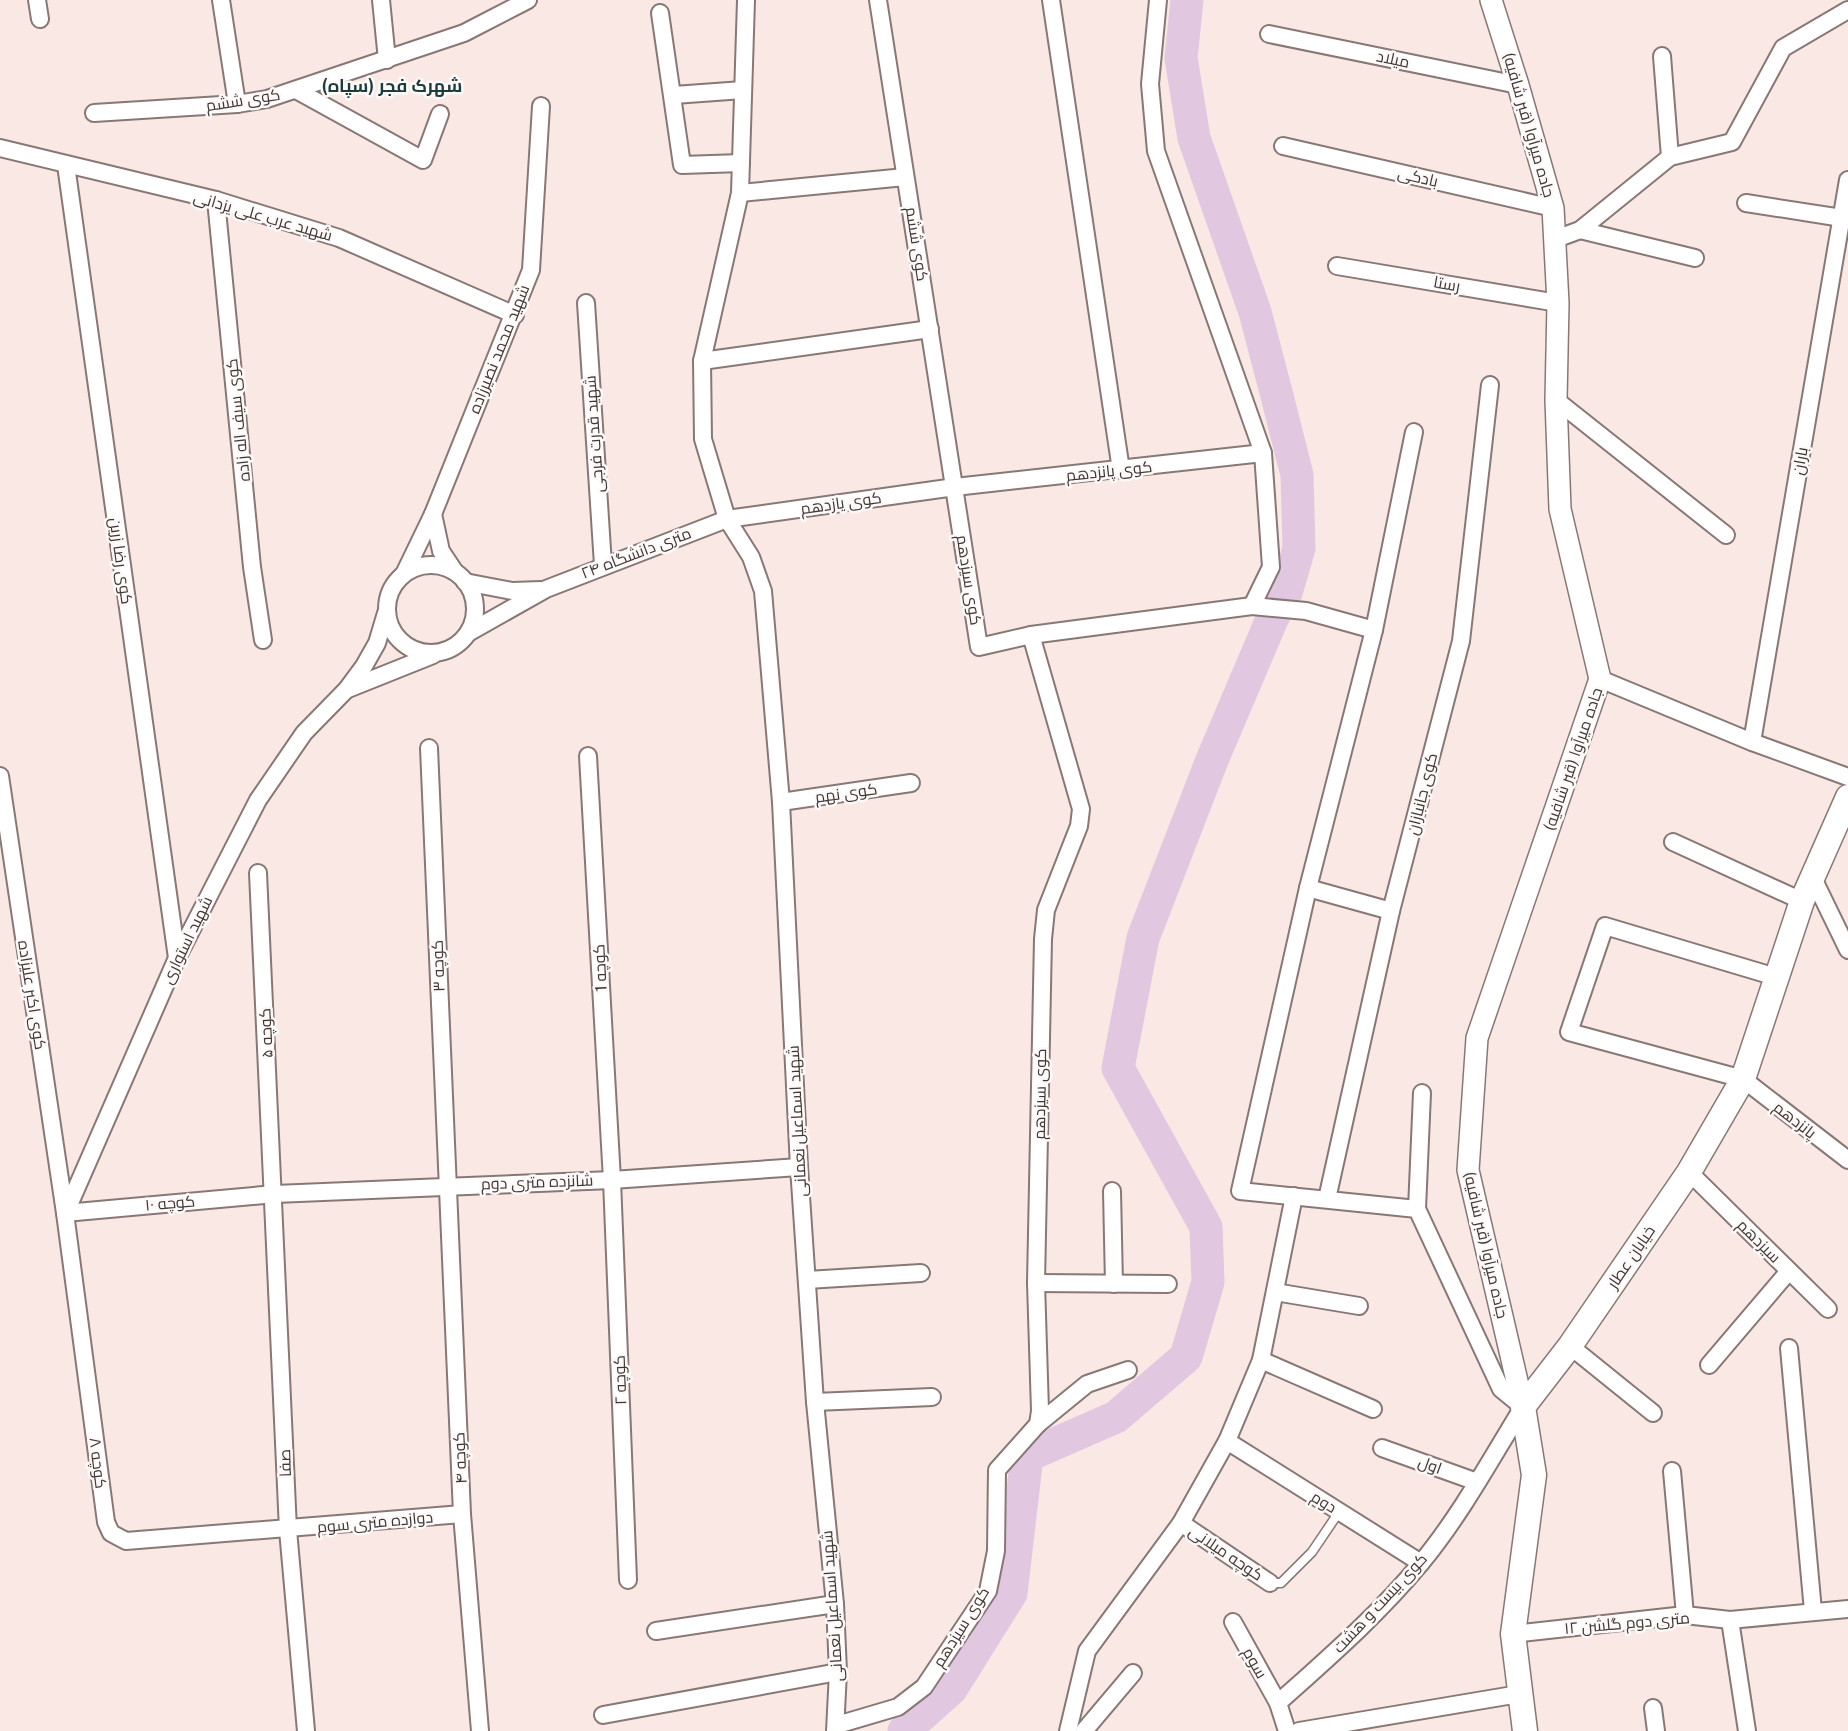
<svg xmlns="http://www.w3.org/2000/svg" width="1848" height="1731" font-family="'Public Sans',Cairo,sans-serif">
<rect width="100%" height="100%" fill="#fae8e4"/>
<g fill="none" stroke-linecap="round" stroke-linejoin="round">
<path stroke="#e2c7e1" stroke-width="33" d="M904,1731L951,1689L1011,1593L1027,1456L1116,1417L1186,1357L1208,1282L1206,1227L1118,1068L1143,938L1212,760L1272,619L1286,593L1299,548L1297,475L1276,392L1255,312L1194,138L1181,58L1187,0"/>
<g stroke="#887875" stroke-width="11">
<path id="service" d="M1270,1583H1281L1312,1552L1339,1512"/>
</g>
<g stroke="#887875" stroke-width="20">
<g id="minor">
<path d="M37,0L40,19"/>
<path d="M221,0L237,104"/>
<path d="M381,0L387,60"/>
<path d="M746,0L740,193L702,361L703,439L727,519L751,557L763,591L781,802L799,1167L815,1402L835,1604L838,1672L835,1731"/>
<path d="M1051,0L1121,470"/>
<path d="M1158,0L1150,84L1156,151L1263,453L1271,567L1252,606"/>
<path d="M660,13L682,165L741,163"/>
<path d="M1269,34L1518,85"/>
<path d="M1662,56L1670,157"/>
<path d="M296,90L423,160L440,114"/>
<path d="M674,95L743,90"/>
<path d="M94,113L237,104L267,99L464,33L528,0"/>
<path d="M1283,146L1553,208"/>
<path d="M0,148L216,200L339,238L515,315"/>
<path d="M66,165L177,958"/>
<path d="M740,193L905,177"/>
<path d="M216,200L252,567L263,640"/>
<path d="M1746,203L1842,218"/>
<path d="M1580,230L1695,258"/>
<path d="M1553,240L1580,230L1670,157L1732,142L1783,48L1848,10"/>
<path d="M1337,266L1558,303"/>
<path d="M586,303L603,565"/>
<path d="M702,361L930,329"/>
<path d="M1556,400L1726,535"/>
<path d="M433,514L441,551L455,572"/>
<circle cx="431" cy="609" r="44"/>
<path d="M404,574L433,514L531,270L541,106"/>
<path d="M465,582L512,591L542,590"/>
<path d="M468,633L546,589L727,519L955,487L1263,453"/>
<path d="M1031,635L1252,606L1306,611L1374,630"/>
<path d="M1600,679L1752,742L1848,777"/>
<path d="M348,689L433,655"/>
<path d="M1752,742L1848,180"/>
<path d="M429,748L462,1514L480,1731"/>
<path d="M588,756L612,1180L628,1580"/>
<path d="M0,776L65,1213L106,1522L111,1533L126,1541L462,1514"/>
<path d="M781,802L911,783"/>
<path d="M1673,842L1802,901"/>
<path d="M258,873L288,1530L306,1731"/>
<path d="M1813,878L1848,950"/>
<path d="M1308,888L1391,911"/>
<path d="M1776,977L1605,926L1569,1032L1743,1079L1848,1160"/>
<path d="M1689,1172L1828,1309"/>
<path d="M1112,1191L1114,1284"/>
<path d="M1327,1199L1391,911L1461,641L1490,385"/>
<path d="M1417,1209L1422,1093"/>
<path d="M66,1212L177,958L258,800L304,733L347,689L364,666L377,643L386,613"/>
<path d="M65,1213L275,1194L612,1180L799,1167"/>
<path d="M807,1280L921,1273"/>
<path d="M1036,1283L1168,1284"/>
<path d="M1275,1292L1359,1306"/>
<path d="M1570,1346L1653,1413"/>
<path d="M1789,1348L1813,1611"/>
<path d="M1261,1360L1373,1409"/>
<path d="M1709,1365L1789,1271"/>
<path d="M815,1402L932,1397"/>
<path d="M1038,1424L1087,1384L1128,1370"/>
<path d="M1227,1441L1421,1563"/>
<path d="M1382,1448L1477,1482"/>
<path d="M1672,1471L1685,1615"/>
<path d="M1181,1523L1270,1583"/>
<path d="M1730,1620L1747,1731"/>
<path d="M1233,1622L1278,1703"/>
<path d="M656,1631L835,1604"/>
<path d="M1513,1634L1685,1615L1730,1620L1848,1609"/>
<path d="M1653,1708L1656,1731"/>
<path d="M603,1715L838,1672"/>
<path d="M837,1725L898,1707L924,1687L988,1591L996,1551L997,1470L1038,1424L1040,1411L1036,1283L1043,939L1046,910L1079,826L1081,809L1031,635L979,647L878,0"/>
<path d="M1068,1731L1087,1651L1181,1523L1227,1441L1261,1360L1294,1196"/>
<path d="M1084,1731L1133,1673"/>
<path d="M1287,1731L1278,1703C1327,1659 1378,1615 1421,1563C1460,1516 1491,1459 1523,1407L1501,1389L1417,1209L1240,1191L1308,888L1374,630L1414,432"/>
<path d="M1299,1731L1519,1694"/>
</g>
</g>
<g stroke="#887875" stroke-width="24">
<path id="tertiary" d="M1491,0L1518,85L1553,208L1558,303L1556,400L1560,509L1600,679L1477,1038L1468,1170L1523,1407"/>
</g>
<g stroke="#887875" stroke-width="27">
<path id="secondary" d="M1525,1731L1513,1634L1534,1475L1523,1407L1570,1346L1689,1172L1743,1079L1802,901L1848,797"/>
</g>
<use href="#service" stroke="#fff" stroke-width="8"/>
<use href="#minor" stroke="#fff" stroke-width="16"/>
<use href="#tertiary" stroke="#fff" stroke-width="21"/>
<use href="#secondary" stroke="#fff" stroke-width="24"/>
</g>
<g text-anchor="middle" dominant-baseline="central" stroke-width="5" stroke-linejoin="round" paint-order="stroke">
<g font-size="16" fill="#3d3634" stroke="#fdf9f8">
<text transform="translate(1393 59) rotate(12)">میلاد</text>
<text transform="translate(243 100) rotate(-9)">کوی ششم</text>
<text transform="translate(1529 125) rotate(74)">جاده میرآوا (قبر شافیه)</text>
<text transform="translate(1418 177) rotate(13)">بادکی</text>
<text transform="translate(263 216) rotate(16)">شهید عرب علی یزدانی</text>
<text transform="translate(917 244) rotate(81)">کوی ششم</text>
<text transform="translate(1447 284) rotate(10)">رستا</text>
<text transform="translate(499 349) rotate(-68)">شهید محمد نصیرزاده</text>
<text transform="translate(238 420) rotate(-96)">کوی سیف اله زاده</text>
<text transform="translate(594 434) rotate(-94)">شهید قدرت فرجی</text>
<text transform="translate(1800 461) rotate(-80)">باران</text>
<text transform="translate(1109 471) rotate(-6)">کوی پانزدهم</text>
<text transform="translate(841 503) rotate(-8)">کوی یازدهم</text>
<text transform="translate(636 553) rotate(-21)">۲۴ متری دانشگاه</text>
<text transform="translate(121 561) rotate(82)">کوی رضا زرین</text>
<text transform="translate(969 580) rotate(81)">کوی سیزدهم</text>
<text transform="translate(1573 759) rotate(-71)">جاده میرآوا (قبر شافیه)</text>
<text transform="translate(846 793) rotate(-8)">کوی نهم</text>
<text transform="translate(1422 794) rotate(-76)">کوی جانبازان</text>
<text transform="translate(187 940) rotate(-64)">شهید استواری</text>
<text transform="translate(438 966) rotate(-92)">کوچه ۳</text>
<text transform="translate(600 968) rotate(-93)">کوچه 1</text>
<text transform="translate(32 995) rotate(81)">کوی اکبر علیزاده</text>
<text transform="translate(266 1033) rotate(-93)">کوچه ۵</text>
<text transform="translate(1040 1094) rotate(-89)">کوی سیزدهم</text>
<text transform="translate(1795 1120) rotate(38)">پانزدهم</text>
<text transform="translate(797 1121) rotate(-93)">شهید اسماعیل نعمانی</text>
<text transform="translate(537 1182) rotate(-2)">شانزده متری دوم</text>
<text transform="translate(170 1203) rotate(-5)">کوچه ۱۰</text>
<text transform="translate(1759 1241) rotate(45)">سیزدهم</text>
<text transform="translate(1486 1245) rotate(77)">جاده میرآوا (قبر شافیه)</text>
<text transform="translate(1631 1257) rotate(-56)">خیابان عطار</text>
<text transform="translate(620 1380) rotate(-92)">کوچه ۲</text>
<text transform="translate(460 1458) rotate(-93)">کوچه ۴</text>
<text transform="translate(98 1463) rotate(83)">کوچه ۸</text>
<text transform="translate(285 1463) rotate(-92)">صفا</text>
<text transform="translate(1430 1465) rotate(20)">اول</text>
<text transform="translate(1324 1502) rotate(32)">دوم</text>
<text transform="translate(375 1522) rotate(-5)">دوازده متری سوم</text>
<text transform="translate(1226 1553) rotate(34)">کوچه میلانی</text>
<text transform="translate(1380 1603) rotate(-47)">کوی بیست و هشت</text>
<text transform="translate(832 1606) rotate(-94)">شهید اسماعیل نعمانی</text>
<text transform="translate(1627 1623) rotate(-5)">۱۲ متری دوم گلشن</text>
<text transform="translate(961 1627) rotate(-58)">کوی سیزدهم</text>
<text transform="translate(1255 1663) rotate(61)">سوم</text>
</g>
<g font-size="18" font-weight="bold" fill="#1a3c3b" stroke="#fdf9f8">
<text x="392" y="85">شهرک فجر (سپاه)</text>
</g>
</g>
</svg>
